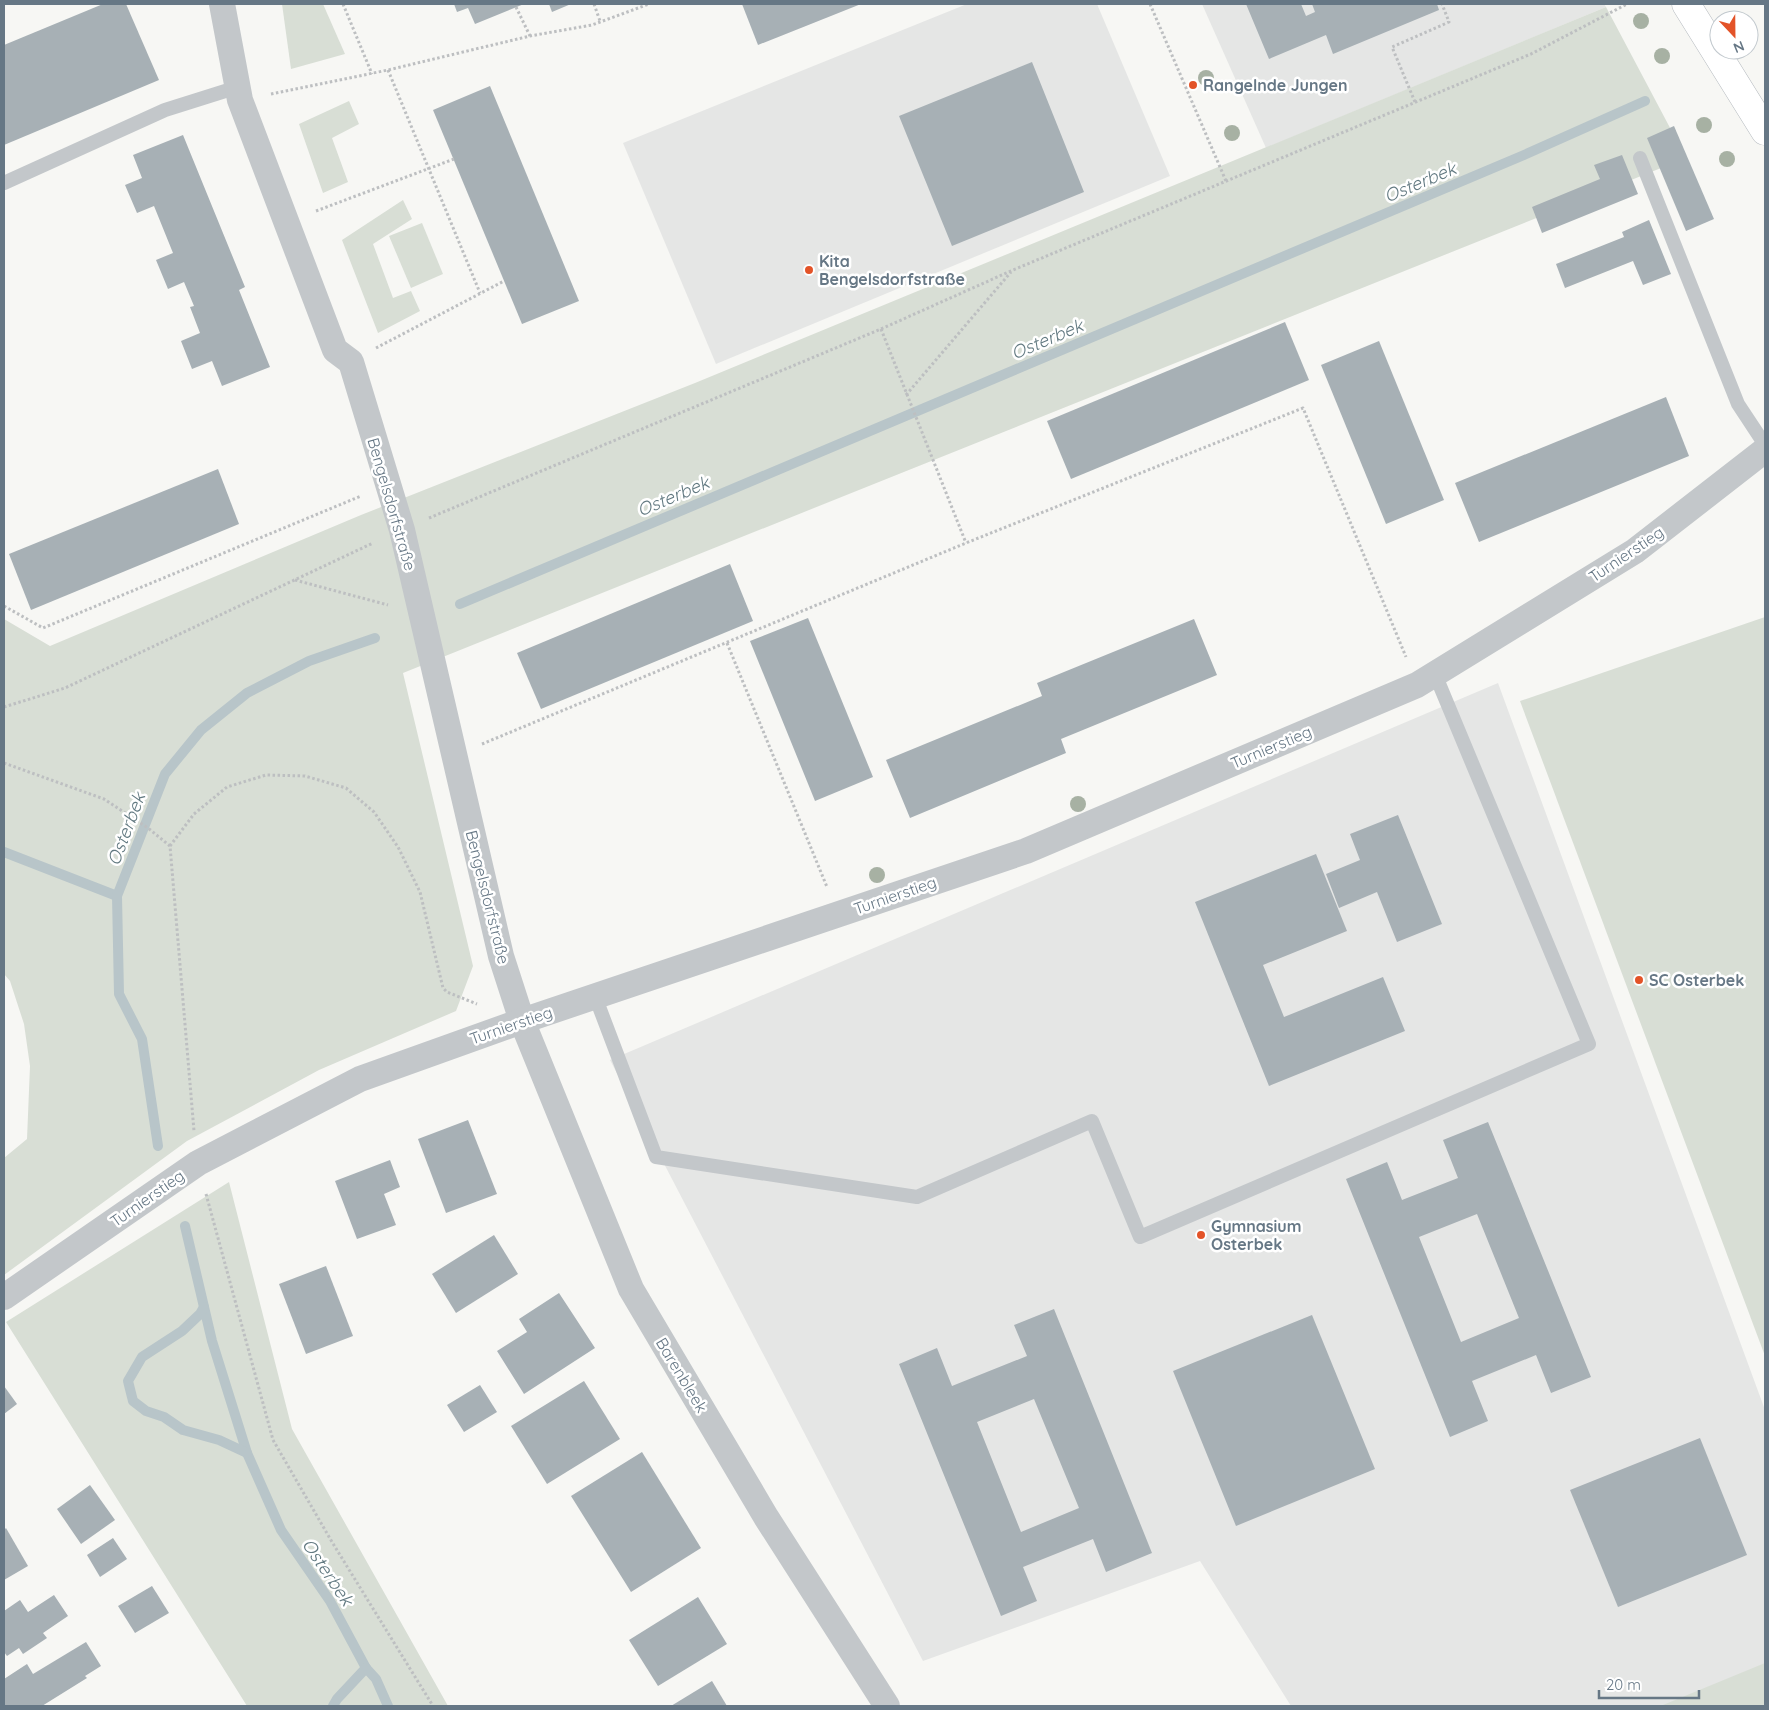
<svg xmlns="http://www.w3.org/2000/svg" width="1769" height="1710" font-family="Quicksand,sans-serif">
<rect width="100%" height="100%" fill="#f7f7f4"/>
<g fill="#e5e6e5">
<path d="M967,4H1097L1170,176L716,364L623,143Z"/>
<path d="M1202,4H1604L1606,7L1266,148Z"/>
<path d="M1498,683L1765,1410V1706H1291L1200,1561L923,1661L610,1060Z"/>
</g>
<g fill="#d8ded5">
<path d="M282,4H323L345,54L291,69Z"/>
<path d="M1606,7L1686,158L403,673L473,966L456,1011L319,1070L187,1141L4,1275V1158L27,1139L30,1066L24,1024L10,981L4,974V619L50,646L361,515L695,383Z"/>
<path d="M349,101L359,124L332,138L348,182L323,193L299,124Z"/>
<path d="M403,200L412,219L373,244L393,298L411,291L420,311L378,333L342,240Z"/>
<path d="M422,223L443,274L411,288L389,236Z"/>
<path d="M1765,617V1356L1520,701Z"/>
<path d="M229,1182L292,1429L448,1706H247L6,1322Z"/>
<path d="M1765,1663V1706H1663V1705Z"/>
</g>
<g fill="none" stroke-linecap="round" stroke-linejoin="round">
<g stroke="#b8c5c9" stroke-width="10">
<path d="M460,604L1524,155L1645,101"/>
<path d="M4,852L117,896"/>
<path d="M158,1146L142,1039L119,994L117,896L165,774L201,730L247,693L309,661L375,638"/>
<path d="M185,1226L212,1341L247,1453L281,1530L330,1601L366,1668L376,1679L388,1706"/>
<path d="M204,1307L200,1314L182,1331L142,1357L128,1381L133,1401L146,1411L164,1417L183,1430L219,1440L247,1453"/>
<path d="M333,1706L337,1699L366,1668"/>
</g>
</g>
<g fill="#a7b0b5" fill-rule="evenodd">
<path d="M103,4H126L159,80L4,145V45Z"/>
<path d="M454,4H524L475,24L468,8L457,12Z"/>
<path d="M549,4H571L552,12Z"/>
<path d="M742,4H861L758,45Z"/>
<path d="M1246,4H1301L1306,16L1315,12L1312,4H1437L1439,10L1333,54L1326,35L1269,59Z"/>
<path d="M1032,62L1084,192L952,246L899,116Z"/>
<path d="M490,86L579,301L522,324L433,110Z"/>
<path d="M1674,126L1714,219L1686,231L1647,138Z"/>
<path d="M183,135L245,287L239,290L270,367L222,386L212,361L192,369L181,341L200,333L190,307L194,306L184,282L168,289L156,260L173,253L154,206L137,213L125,185L142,178L133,155Z"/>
<path d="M1622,155L1638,194L1542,233L1532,207L1600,179L1594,165Z"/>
<path d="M1649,220L1671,274L1643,285L1633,261L1565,288L1556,264L1624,237L1622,232Z"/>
<path d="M1285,322L1309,380L1071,479L1047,421Z"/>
<path d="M1379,341L1444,500L1386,524L1321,365Z"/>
<path d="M1666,397L1689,456L1479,542L1455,483Z"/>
<path d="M218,469L239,524L31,610L9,554Z"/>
<path d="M730,564L753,621L541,709L517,653Z"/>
<path d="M808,618L873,777L815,801L750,641Z"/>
<path d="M1194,619L1217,675L1061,739L1066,753L910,818L886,760L1042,696L1037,683Z"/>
<path d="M1398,815L1442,924L1397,942L1377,892L1339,908L1326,874L1360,860L1350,834Z"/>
<path d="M1316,854L1347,931L1263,965L1284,1017L1383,977L1405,1031L1269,1086L1195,902Z"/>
<path d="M468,1120L497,1194L446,1213L418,1139Z"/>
<path d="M1488,1122L1591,1377L1551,1393L1536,1355L1472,1381L1488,1421L1450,1437L1346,1179L1387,1162L1402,1200L1458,1178L1443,1140ZM1477,1214L1519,1318L1461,1342L1419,1237Z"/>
<path d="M390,1160L400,1187L384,1194L396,1225L357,1239L335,1181Z"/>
<path d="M494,1235L518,1274L456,1313L432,1274Z"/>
<path d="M326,1266L353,1336L306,1354L279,1284Z"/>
<path d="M559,1293L595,1348L524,1394L497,1351L527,1332L519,1319Z"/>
<path d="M1054,1309L1152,1553L1106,1572L1093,1539L1023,1567L1037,1601L1001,1616L899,1364L937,1348L952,1386L1027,1356L1014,1325ZM1034,1399L1079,1508L1021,1532L977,1422Z"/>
<path d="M1312,1315L1375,1469L1236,1526L1173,1371Z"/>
<path d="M584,1381L620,1439L547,1484L511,1426Z"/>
<path d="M480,1385L497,1412L464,1432L447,1405Z"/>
<path d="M4,1386L17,1404L4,1414Z"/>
<path d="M1700,1438L1747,1555L1618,1607L1570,1490Z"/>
<path d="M642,1452L701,1548L631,1592L571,1496Z"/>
<path d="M90,1485L115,1520L81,1544L57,1509Z"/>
<path d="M6,1528L28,1566L4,1580V1530Z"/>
<path d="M113,1538L127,1559L100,1577L87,1555Z"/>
<path d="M152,1586L169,1613L135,1633L118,1606Z"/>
<path d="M54,1595L68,1616L43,1633L47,1638L23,1654L19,1648L7,1656L4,1652V1611L20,1600L28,1612Z"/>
<path d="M698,1597L727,1644L658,1686L629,1640Z"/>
<path d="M86,1642L101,1666L85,1676L87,1678L42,1706H4V1679L27,1664L33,1674Z"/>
<path d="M712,1681L727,1706H671Z"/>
</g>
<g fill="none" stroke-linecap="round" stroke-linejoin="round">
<g stroke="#b5babf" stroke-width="29">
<path id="secondary" d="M1686,4L1765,131"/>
</g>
<g stroke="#bdbfc1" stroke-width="3" stroke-dasharray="2.5 2.5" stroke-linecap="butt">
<path d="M343,4L372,74"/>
<path d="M594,4L600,21"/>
<path d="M1150,4L1226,181"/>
<path d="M516,7L530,36"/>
<path d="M388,70L480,293"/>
<path d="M271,94L388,70L530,36L592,25L649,4"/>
<path d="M1415,102L1392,47L1449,22L1442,4"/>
<path d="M316,211L454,159"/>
<path d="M881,329L966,543"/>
<path d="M376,348L504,281"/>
<path d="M906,395L1011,272"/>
<path d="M429,518L881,329L1013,270L1531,54L1627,4"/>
<path d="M295,580L388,605"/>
<path d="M4,606L43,628L361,496"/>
<path d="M727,643L827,887"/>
<path d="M4,707L65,688L373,543"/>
<path d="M482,744L966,543L1303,408L1406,657"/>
<path d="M4,763L104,799L148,828L170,846L194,1131"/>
<path d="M170,846L194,814L227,787L266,775L305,776L346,788L374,812L398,847L420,892L443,988L447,992L477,1004"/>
<path d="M206,1194L273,1440L332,1542L433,1706"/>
</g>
<g stroke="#c3c7ca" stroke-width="14">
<path d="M1640,158L1738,404L1765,445"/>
<path d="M4,183L165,110L238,87"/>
<path d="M595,996L656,1157L917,1197L1092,1121L1140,1237L1589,1044L1435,674"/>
</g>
<g stroke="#c3c7ca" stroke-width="26">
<path d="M222,4L240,100L335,350L351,362L402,530L501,956L522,1021L631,1289L766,1517L887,1706"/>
<path d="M4,1297L198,1163L360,1079L522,1021L1026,851L1417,685L1635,551L1765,450"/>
</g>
<use href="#secondary" stroke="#fff" stroke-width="28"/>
</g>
<g fill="#a7b1a3">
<circle cx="1641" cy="21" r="8"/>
<circle cx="1662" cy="56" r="8"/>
<circle cx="1206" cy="78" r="8"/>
<circle cx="1704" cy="125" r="8"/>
<circle cx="1232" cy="133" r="8"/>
<circle cx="1727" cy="159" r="8"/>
<circle cx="1078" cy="804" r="8"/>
<circle cx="877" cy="875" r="8"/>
</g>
<g fill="#e35328" stroke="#fff" stroke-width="2">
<circle cx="1193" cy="85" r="5"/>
<circle cx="809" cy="270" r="5"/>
<circle cx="1639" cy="980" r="5"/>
<circle cx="1201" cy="1235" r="5"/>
</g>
<g text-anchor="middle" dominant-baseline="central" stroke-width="5" stroke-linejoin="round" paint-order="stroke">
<g font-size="16" font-weight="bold" fill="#667785" stroke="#fff" text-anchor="start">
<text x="1203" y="85">Rangelnde Jungen</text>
<text x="819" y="261">Kita<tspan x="819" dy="18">Bengelsdorfstraße</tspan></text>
<text x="1649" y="980">SC Osterbek</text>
<text x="1211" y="1226">Gymnasium<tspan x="1211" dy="18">Osterbek</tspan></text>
</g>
<g font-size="16" fill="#667785" stroke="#fff">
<text transform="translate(392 504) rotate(74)">Bengelsdorfstraße</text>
<text transform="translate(1626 554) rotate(-34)">Turnierstieg</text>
<text transform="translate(1271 747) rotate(-23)">Turnierstieg</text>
<text transform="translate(895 895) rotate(-19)">Turnierstieg</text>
<text transform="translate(488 897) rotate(76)">Bengelsdorfstraße</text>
<text transform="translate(511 1025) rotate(-19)">Turnierstieg</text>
<text transform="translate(147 1198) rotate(-35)">Turnierstieg</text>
<text transform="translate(682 1375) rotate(59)">Barenbleek</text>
</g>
<g font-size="18" font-style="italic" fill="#627981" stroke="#fff">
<text transform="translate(1420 182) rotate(-23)">Osterbek</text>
<text transform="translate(1047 339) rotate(-23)">Osterbek</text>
<text transform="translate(673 496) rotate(-23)">Osterbek</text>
<text transform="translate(126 829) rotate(-69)">Osterbek</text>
<text transform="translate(328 1572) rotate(56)">Osterbek</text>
</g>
</g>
<rect width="1769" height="1710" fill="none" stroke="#667785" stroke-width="10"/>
<g transform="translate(1734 35) rotate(158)"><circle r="24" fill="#ffffff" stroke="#c2c9ce"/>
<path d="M0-4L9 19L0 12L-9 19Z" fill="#e35328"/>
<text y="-8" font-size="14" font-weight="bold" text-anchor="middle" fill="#667785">N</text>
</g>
<path d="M1599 1690v8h100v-8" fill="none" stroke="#667785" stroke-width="2.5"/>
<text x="1606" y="1690" font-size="15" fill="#667785" stroke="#ffffff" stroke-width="4" paint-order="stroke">20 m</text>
</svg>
